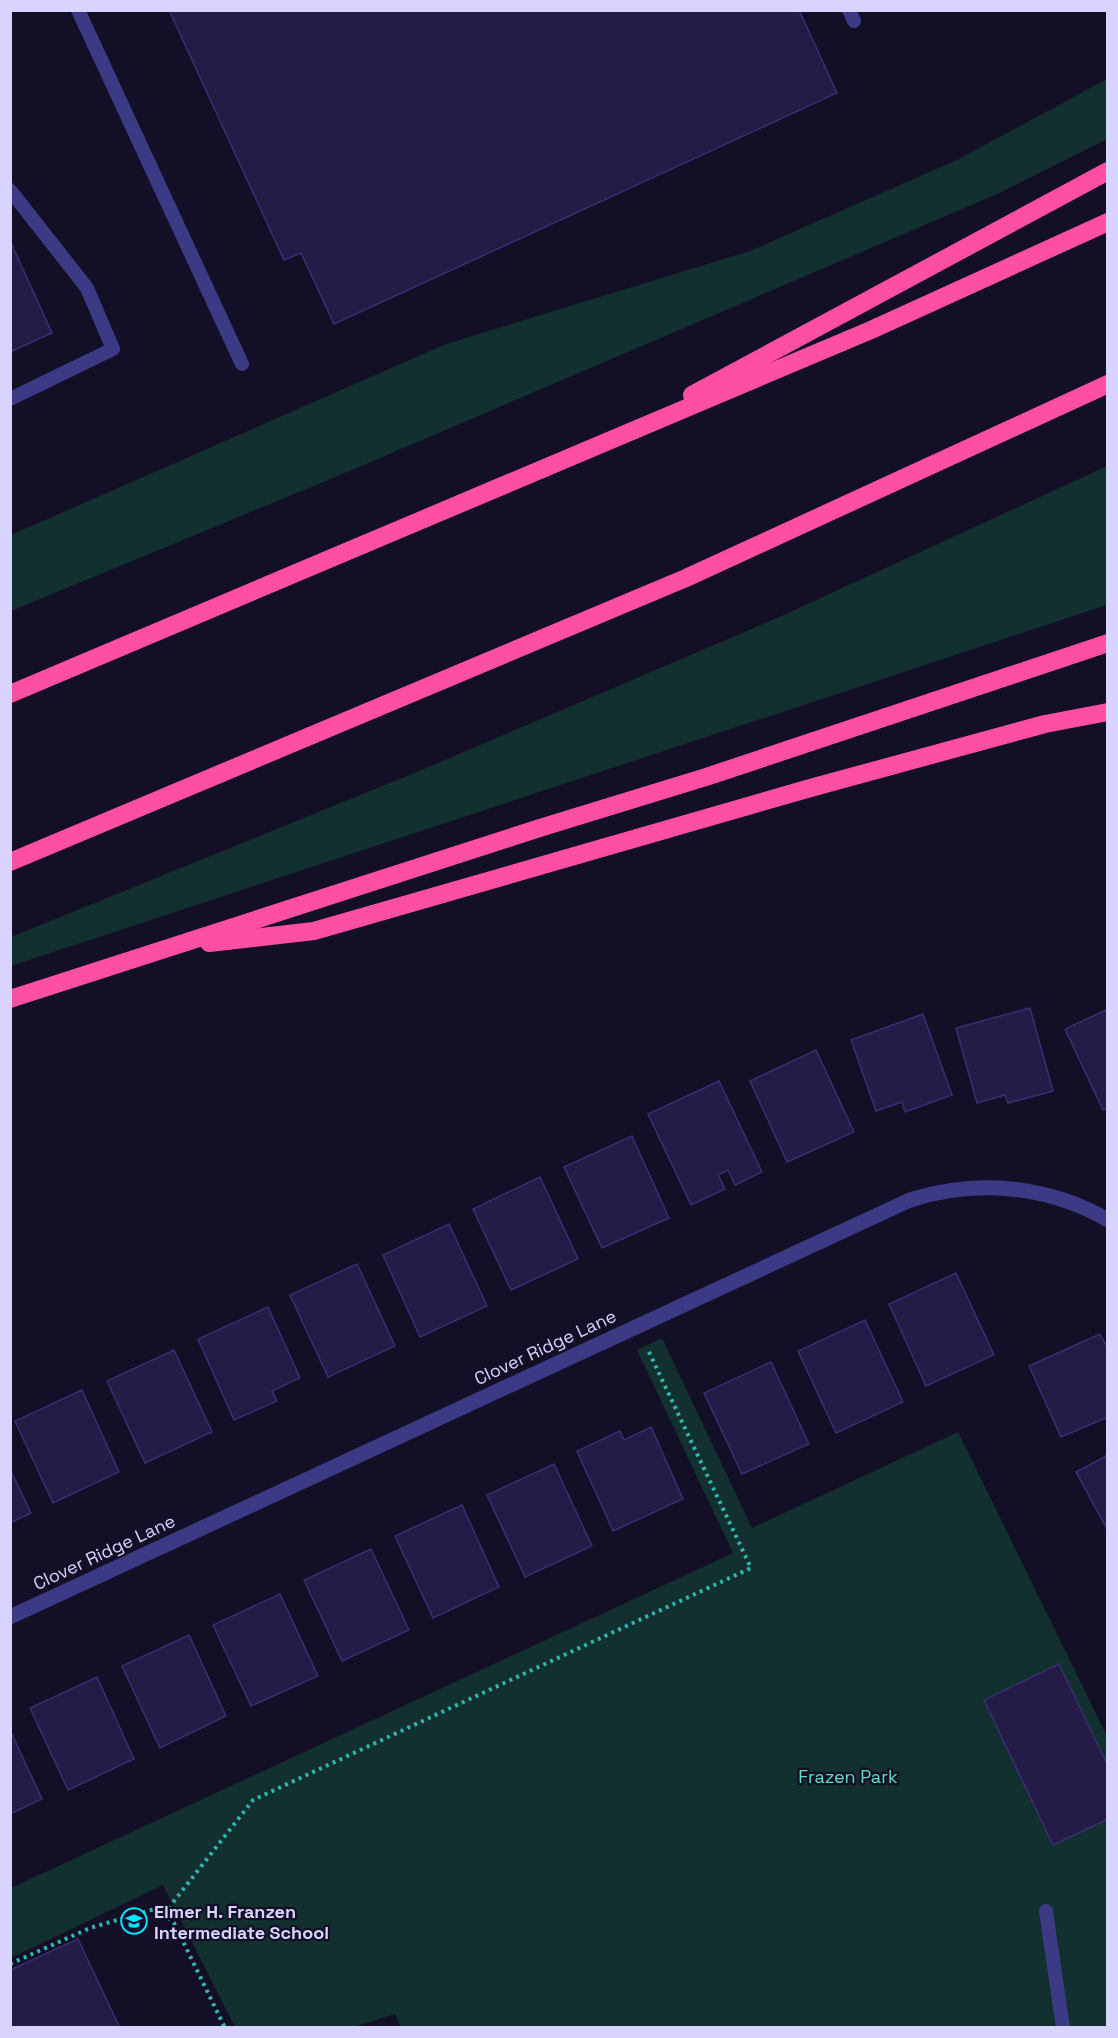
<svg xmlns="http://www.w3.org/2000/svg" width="1118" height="2038" font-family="'Space Grotesk',sans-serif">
<rect width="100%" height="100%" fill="#130f26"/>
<g fill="#12302f">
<path d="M1107,79V139L997,194L345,473L11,611V535L446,344L750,251L959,159Z"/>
<path d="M1107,466V605L11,966V937L412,774L775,619Z"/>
<path d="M662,1338L752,1528L958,1432L1107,1736V2027L401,2028L395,2014L353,2027H235L163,1885L11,1958V1888L733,1553L637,1350Z"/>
</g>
<g fill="#241b47" stroke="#3b2d73" stroke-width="1.5">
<path d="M169,10H799L837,93L334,324L301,253L284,260Z"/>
<path d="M11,243L52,333L10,352V243Z"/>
<path d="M1030,1008L1053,1091L1008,1103L1005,1095L977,1103L956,1028Z"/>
<path d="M1108,1009V1108L1103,1110L1065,1029Z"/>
<path d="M923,1014L952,1095L905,1112L902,1102L876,1111L851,1040Z"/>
<path d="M816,1050L854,1132L787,1162L750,1081Z"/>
<path d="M719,1081L762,1172L735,1185L728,1170L718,1175L725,1189L691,1205L648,1114Z"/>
<path d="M632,1136L669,1218L602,1248L564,1167Z"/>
<path d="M540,1177L578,1259L511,1290L473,1209Z"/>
<path d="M449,1224L487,1306L420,1337L383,1255Z"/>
<path d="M357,1264L395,1346L328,1377L290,1295Z"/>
<path d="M956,1273L994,1355L926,1386L889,1304Z"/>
<path d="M268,1307L300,1378L272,1391L277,1401L234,1420L198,1339Z"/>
<path d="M865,1320L903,1402L836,1433L798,1351Z"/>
<path d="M1100,1334L1108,1349V1417L1061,1437L1029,1366Z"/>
<path d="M174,1350L212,1432L145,1463L107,1381Z"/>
<path d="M771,1362L809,1444L742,1474L704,1393Z"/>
<path d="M82,1390L119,1472L53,1503L15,1421Z"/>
<path d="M651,1427L683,1499L613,1531L577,1451L620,1431L624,1440Z"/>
<path d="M1108,1455V1531L1076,1472Z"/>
<path d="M554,1464L592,1546L525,1577L487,1495Z"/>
<path d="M10,1469L31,1513L10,1523Z"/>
<path d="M462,1505L499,1587L433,1618L395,1536Z"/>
<path d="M371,1549L409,1630L342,1661L304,1580Z"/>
<path d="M280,1594L318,1676L251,1706L213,1625Z"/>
<path d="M189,1635L226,1716L160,1748L122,1666Z"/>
<path d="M1059,1664L1108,1766V1819L1053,1845L984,1700Z"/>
<path d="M97,1677L134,1759L68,1790L30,1708Z"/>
<path d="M10,1730L42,1799L10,1814Z"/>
<path d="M78,1939L120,2028H10V1970Z"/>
</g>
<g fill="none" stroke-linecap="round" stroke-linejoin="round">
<g stroke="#2fb8b0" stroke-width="4" stroke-dasharray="3 4.5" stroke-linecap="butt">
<path d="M164,1914L253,1800L751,1568L648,1350"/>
<path d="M10,1964L90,1928L158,1908L174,1923L225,2028"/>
</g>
<g stroke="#3d3a85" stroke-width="14">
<path d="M78,10L242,364"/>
<path d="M849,10L854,21"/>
<path d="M10,190L87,288L113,349L10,399"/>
<path d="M1046,1911L1063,2028"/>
</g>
<path stroke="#3d3a85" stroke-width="15" d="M10,1617L910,1200C976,1179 1047,1185 1108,1220"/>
<g stroke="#ff4fa3" stroke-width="18">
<path d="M692,395L1108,171"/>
<path d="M10,694L871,330L1108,222"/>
<path d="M10,862L686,578L1108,384"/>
<path d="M209,943L314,931L814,787L1045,724L1108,712"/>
<path d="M10,999L543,827L706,777L1108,643"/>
</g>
</g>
<defs>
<g id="school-ring" transform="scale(1.35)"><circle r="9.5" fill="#130f26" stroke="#00e5ff" stroke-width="1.5"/><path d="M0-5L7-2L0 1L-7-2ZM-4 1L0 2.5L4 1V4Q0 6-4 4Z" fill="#00e5ff"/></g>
</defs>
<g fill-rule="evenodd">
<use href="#school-ring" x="134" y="1921"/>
</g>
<g text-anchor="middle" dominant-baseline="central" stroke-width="4.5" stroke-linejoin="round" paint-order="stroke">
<g font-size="18" fill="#d9d4ff" stroke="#130f26">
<text transform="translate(545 1347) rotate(-25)">Clover Ridge Lane</text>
<text transform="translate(104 1552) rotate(-25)">Clover Ridge Lane</text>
</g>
<g font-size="18" fill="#5fe0c0" stroke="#130f26">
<text x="848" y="1776">Frazen Park</text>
</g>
<g font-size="18" font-weight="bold" fill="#d9d4ff" stroke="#130f26" text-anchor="start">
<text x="154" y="1911">Elmer H. Franzen<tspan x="154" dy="21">Intermediate School</tspan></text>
</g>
</g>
<rect width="1118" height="2038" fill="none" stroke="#d9d4ff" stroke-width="24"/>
</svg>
